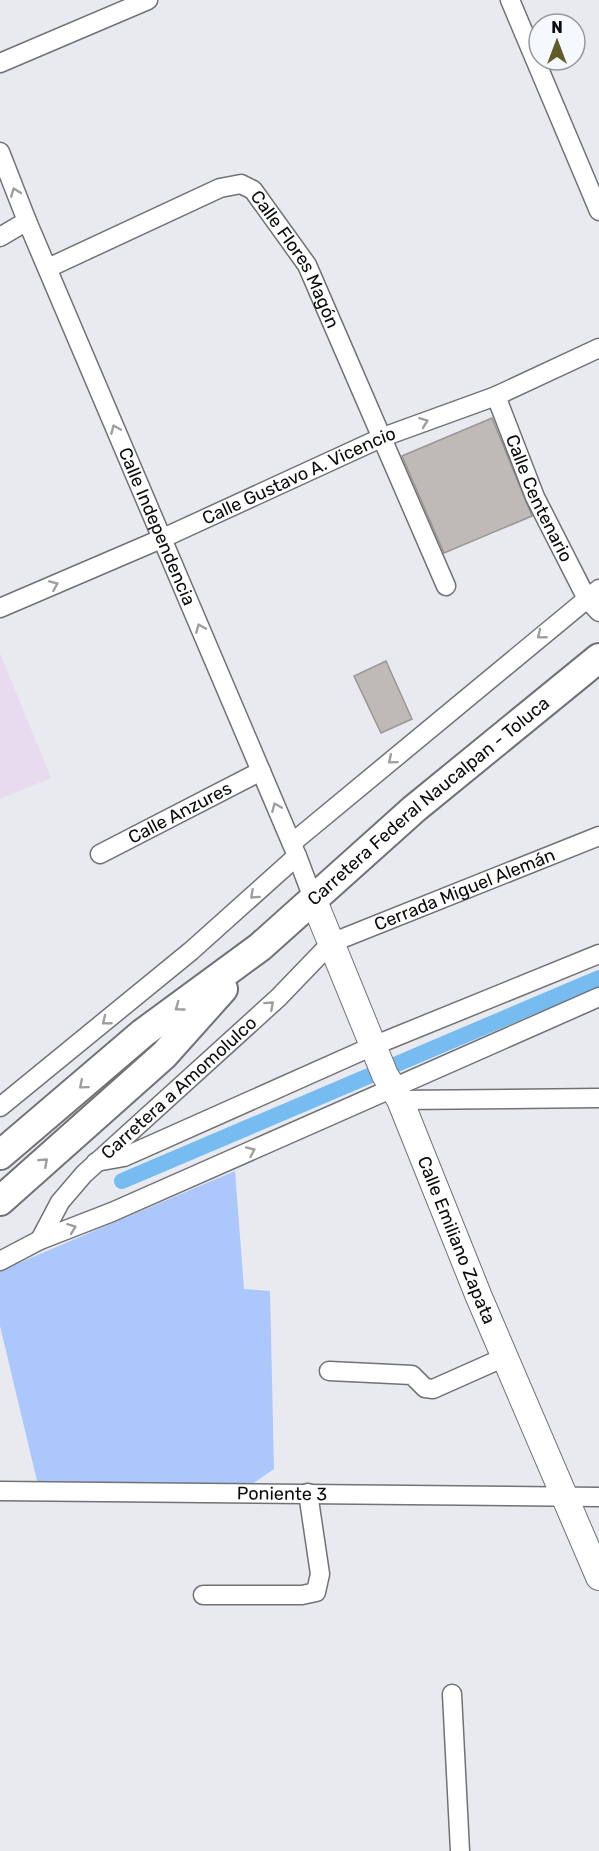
<svg xmlns="http://www.w3.org/2000/svg" width="599" height="1851" font-family="Rubik,sans-serif">
<rect width="100%" height="100%" fill="#e8eaef"/>
<path fill="#e8dbef" d="M0,653L51,778L0,799Z"/>
<path fill="#acc7fc" d="M235,1171L244,1289L270,1291L274,1469L242,1491L38,1485L0,1326V1271Z"/>
<g fill="none" stroke-linecap="round" stroke-linejoin="round">
<path stroke="#77bcf1" stroke-width="16" d="M122,1181L599,978"/>
</g>
<g fill="#bfbab7" stroke="#9b9693" stroke-width="1.5">
<path d="M492,418L532,516L444,553L402,456Z"/>
<path d="M386,661L412,719L381,733L354,676Z"/>
</g>
<g fill="none" stroke-linecap="round" stroke-linejoin="round">
<g stroke="#707276" stroke-width="21">
<g id="street">
<path d="M510,0L599,211"/>
<path d="M0,63L148,0"/>
<path id="s1" d="M0,152L27,221L297,856L314,901"/>
<path d="M0,237L27,221"/>
<path id="s2" d="M48,268L220,188L241,184L253,190L307,265L446,586"/>
<path id="s3" d="M496,396L535,497L587,599L599,612"/>
<path id="s4" d="M0,608L161,539L383,437L496,396L599,348"/>
<path d="M292,843L599,589"/>
<path id="s5" d="M100,854L261,771"/>
<path d="M400,1100L599,1098"/>
<path d="M0,1107L191,951L297,856"/>
<path d="M96,1162L124,1157L373,1046L599,954"/>
<path id="s6" d="M40,1240L60,1202L84,1174L278,998L331,943L599,836"/>
<path d="M0,1261L40,1240L112,1212L599,997"/>
<path d="M329,1371L412,1375L425,1388L433,1389L505,1357"/>
<path id="s7" d="M0,1491L599,1497"/>
<path d="M203,1595H302L316,1592L320,1574L308,1493"/>
<path d="M452,1694L460,1851"/>
</g>
</g>
<g stroke="#707276" stroke-width="28">
<g id="secondary">
<path id="s8" d="M314,901L385,1075L400,1100L479,1297L599,1577"/>
</g>
</g>
<g stroke="#707276" stroke-width="32">
<g id="primary">
<path id="s9" d="M0,1155L143,1033L260,947L414,809L599,658"/>
<path d="M0,1201L164,1055L223,989"/>
</g>
</g>
<use href="#street" stroke="#fff" stroke-width="18"/>
<use href="#secondary" stroke="#fff" stroke-width="26"/>
<use href="#primary" stroke="#fff" stroke-width="28"/>
</g>
<defs><path id="oneway-chevron" d="M-2-3.5L2.5 0L-2 3.5" fill="none" stroke-width="1.6" stroke-linecap="round" stroke-linejoin="round" transform="scale(1.5)"/></defs>
<g stroke="#9d9e9f">
<use href="#oneway-chevron" transform="translate(15 192) rotate(-111)"/>
<use href="#oneway-chevron" transform="translate(424 422) rotate(-20)"/>
<use href="#oneway-chevron" transform="translate(115 429) rotate(-113)"/>
<use href="#oneway-chevron" transform="translate(54 585) rotate(-23)"/>
<use href="#oneway-chevron" transform="translate(200 628) rotate(-113)"/>
<use href="#oneway-chevron" transform="translate(541 635) rotate(141)"/>
<use href="#oneway-chevron" transform="translate(392 760) rotate(140)"/>
<use href="#oneway-chevron" transform="translate(276 807) rotate(-113)"/>
<use href="#oneway-chevron" transform="translate(254 895) rotate(138)"/>
<use href="#oneway-chevron" transform="translate(270 1005) rotate(-42)"/>
<use href="#oneway-chevron" transform="translate(179 1007) rotate(144)"/>
<use href="#oneway-chevron" transform="translate(106 1021) rotate(141)"/>
<use href="#oneway-chevron" transform="translate(83 1085) rotate(140)"/>
<use href="#oneway-chevron" transform="translate(251 1151) rotate(-24)"/>
<use href="#oneway-chevron" transform="translate(44 1162) rotate(-42)"/>
<use href="#oneway-chevron" transform="translate(72 1228) rotate(-21)"/>
</g>
<g text-anchor="middle" dominant-baseline="central" stroke-width="5" stroke-linejoin="round" paint-order="stroke">
<g font-size="18" fill="#0b0c0e" stroke="#f5f8fc">
<text stroke="none"><textPath href="#s2" startOffset="306">Calle Flores Magón</textPath></text>
<text stroke="none"><textPath href="#s4" startOffset="327">Calle Gustavo A. Vicencio</textPath></text>
<text stroke="none"><textPath href="#s3" startOffset="111">Calle Centenario</textPath></text>
<text stroke="none"><textPath href="#s1" startOffset="406">Calle Independencia</textPath></text>
<text stroke="none"><textPath href="#s9" startOffset="556">Carretera Federal Naucalpan - Toluca</textPath></text>
<text stroke="none"><textPath href="#s5" startOffset="90">Calle Anzures</textPath></text>
<text stroke="none"><textPath href="#s6" startOffset="562">Cerrada Miguel Alemán</textPath></text>
<text stroke="none"><textPath href="#s6" startOffset="208">Carretera a Amomolulco</textPath></text>
<text stroke="none"><textPath href="#s8" startOffset="368">Calle Emiliano Zapata</textPath></text>
<text stroke="none"><textPath href="#s7" startOffset="282">Poniente 3</textPath></text>
</g>
</g>
<g transform="translate(557 42)"><circle r="28" fill="#f5f8fc" stroke="#979a9d" stroke-width="1.5"/>
<path d="M0-4.5L10 22L0 15L-10 22Z" fill="#605c29"/>
<text y="-9" font-size="16" font-weight="bold" text-anchor="middle" fill="#0b0c0e">N</text>
</g>
</svg>
